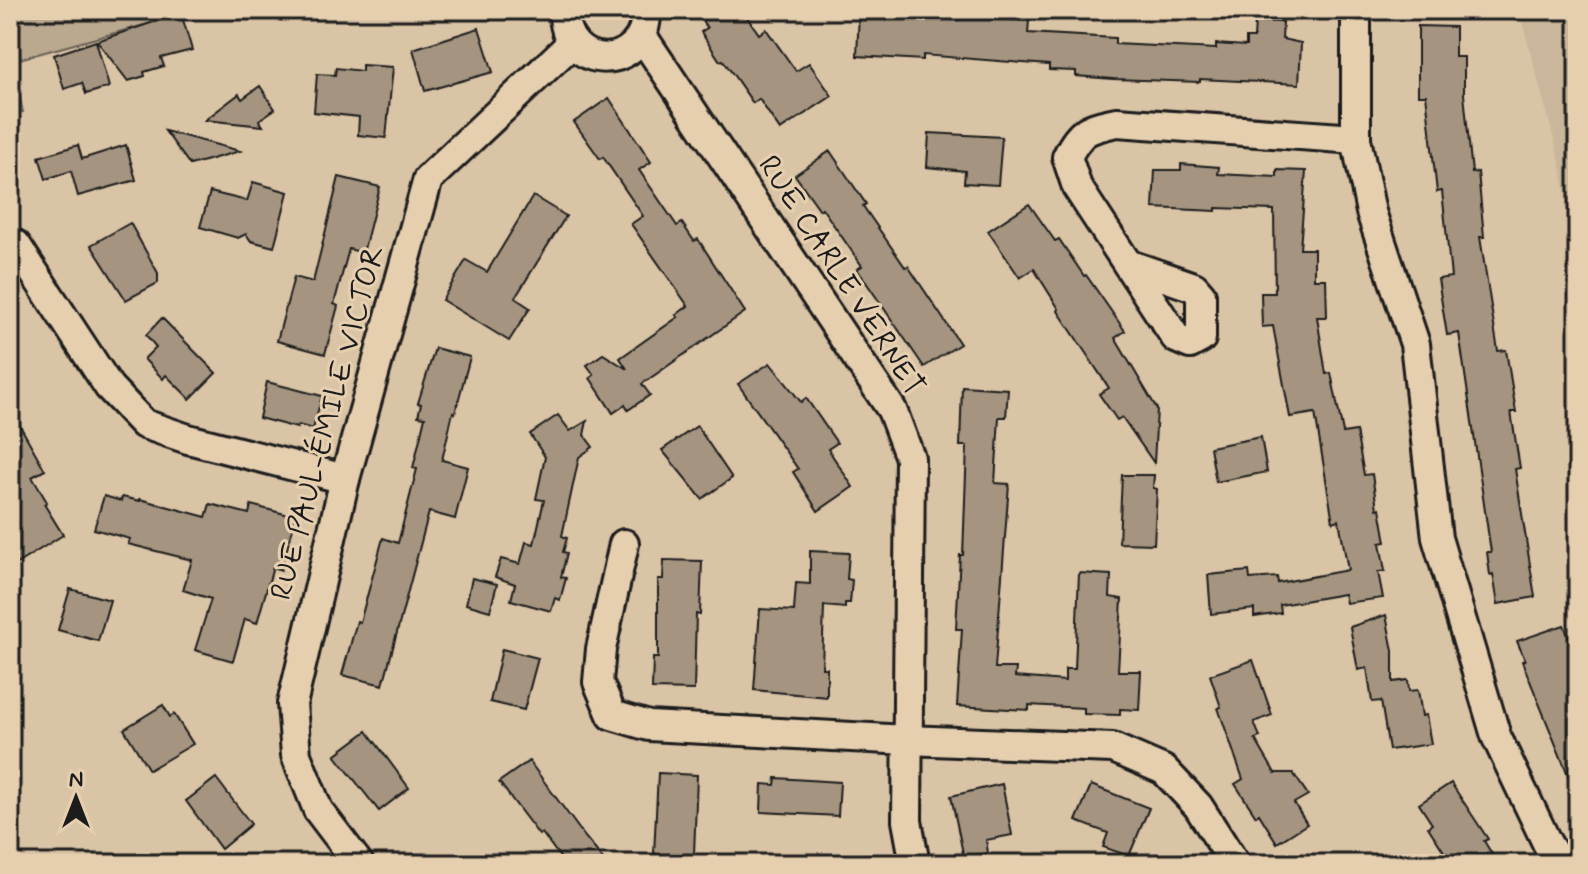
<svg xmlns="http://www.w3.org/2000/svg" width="1588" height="874" font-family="Mynerve,sans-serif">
<rect width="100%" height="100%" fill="#dac4a6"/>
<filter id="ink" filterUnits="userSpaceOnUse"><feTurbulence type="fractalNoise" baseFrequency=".0125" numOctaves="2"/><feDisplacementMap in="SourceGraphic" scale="16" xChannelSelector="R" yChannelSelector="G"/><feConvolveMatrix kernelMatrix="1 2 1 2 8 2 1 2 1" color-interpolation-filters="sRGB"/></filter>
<g filter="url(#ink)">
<path fill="#cab69b" d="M1519,10H1578V281L1561,165Z"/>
<path fill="#baa88f" stroke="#6b6256" stroke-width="2" d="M10,10H157L162,20L12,61L23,112L10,110Z"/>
<g fill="#a59580" stroke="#1c1c1c" stroke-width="2">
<path d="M695,10H742L759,34L766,29L796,71L809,63L832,96L780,130L759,99L753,103L723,60L720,61L701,32L707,28Z"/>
<path d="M859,12L959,20V16L1029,21L1028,33L1115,38V44L1216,49V44L1246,46V38H1254L1255,21L1283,22L1282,39L1301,43L1299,84L1200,79V82L1113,79L1076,76V71L1049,70V65L923,55V60L857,56Z"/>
<path d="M181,13L192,50L161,58L164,66L144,72L145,76L128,81L97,41Z"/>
<path d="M1418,26L1455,27V57H1464V94L1472,173L1478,172L1484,237H1480L1498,351L1506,350L1516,412H1511L1520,468L1515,469L1535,597L1498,604L1493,574L1490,575L1487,552H1491L1459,333L1447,335L1438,279L1451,277L1442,191L1437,192L1426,95H1418Z"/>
<path d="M479,28L493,72L425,91L413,49Z"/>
<path d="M96,41L109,87L86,94L82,83L64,89L54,55Z"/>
<path d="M362,65L393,67L386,138L358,135L359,117L314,112L317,74L335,75L336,68L362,71Z"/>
<path d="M260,86L275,109L259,120L263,126L205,120L239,94L242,99Z"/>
<path d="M609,98L651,162L639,170L677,226L682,223L694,241L698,239L745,312L642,384L650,395L628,410L625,405L613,413L590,378L594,375L587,365L603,354L627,369L620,358L678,317L676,315L688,306L631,224L643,216L603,157L600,159L574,122Z"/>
<path d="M165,131L240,151L190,165Z"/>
<path d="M929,133L1002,137L998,185L964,183L965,171L927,167Z"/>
<path d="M78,145L82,159L126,145L136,180L78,196L71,171L46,179L39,157Z"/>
<path d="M830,151L866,204L863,206L905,267L908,266L960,344L924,367L857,269L862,266L822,208L820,210L795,175Z"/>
<path d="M1181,164L1219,167L1218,174L1277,177V170L1306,171L1300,249H1314V279H1326L1327,317H1317L1326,374L1331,373L1343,433L1356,431L1364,475L1372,474L1377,509L1380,508L1386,542L1380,543L1385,571L1378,572L1383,598L1346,603L1344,594L1280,605L1281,613L1254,617V609L1211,614L1208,575L1249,571L1250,579L1277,577L1278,583L1348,570L1339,520L1333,522L1315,413L1290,417L1273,326L1262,327L1261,293H1275L1274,210L1216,208V211L1153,208L1155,170H1181Z"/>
<path d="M339,177L380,187L363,253L349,249L334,304L338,306L325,354L277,341L294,277L313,282Z"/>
<path d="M253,182L288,192L274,247L251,241L246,234L238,238L200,227L210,192L247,201Z"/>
<path d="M533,196L566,216L515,298L530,308L509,341L442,300L466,260L487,272Z"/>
<path d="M1029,204L1055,241L1059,239L1084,276L1086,275L1125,331L1115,338L1157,409L1154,463L1122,417L1117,420L1099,394L1109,388L1058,311L1059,309L1034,269L1020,278L988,231Z"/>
<path d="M130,223L158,273V283L126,300L91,245Z"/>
<path d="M162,318L216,373L190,399L166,375L163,379L144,359L156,347L146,335Z"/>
<path d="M435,348L470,357L455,413L453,412L442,460L468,467L455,519L429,512L383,685L342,675L357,621L360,622L383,538L398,543L417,469L413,468L425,417L418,416L421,404L418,403Z"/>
<path d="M770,363L801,402L806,398L837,443L828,449L853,487L818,511L793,472L798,469L738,384Z"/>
<path d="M267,382L322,396L313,429L298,425L297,428L259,418Z"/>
<path d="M962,386L1008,389L1006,417H999L995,483L1009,484L995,668H1016L1015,677L1065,681V669H1075L1079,573L1111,575L1110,597L1122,599L1118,671H1141L1139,710L1120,709V715L1084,714V708L1029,705V710L957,706L962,629H956L960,555H963L967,446H960Z"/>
<path d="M10,408L45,470L32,477L47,502L44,504L63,535L10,568Z"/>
<path d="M558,415L570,431L587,421L584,435L593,447L579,457L562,536L567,538L563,552L567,553L561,577L566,578L560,600L555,598L551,611L511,600L515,584L495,577L501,559L520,564L526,542L534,544L544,500L536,499L545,457L530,434Z"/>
<path d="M697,426L732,478L702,499L662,450Z"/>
<path d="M1261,437L1267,472L1216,482L1210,447Z"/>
<path d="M1122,475H1154L1153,488L1157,489L1154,544L1119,543Z"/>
<path d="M104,496L121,501L122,497L140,501V499L206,517L210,504L249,514L251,505L296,517L281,570L273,567L257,623L245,619L233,661L195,650L211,599L183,590L192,560L128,544L130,539L94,529Z"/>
<path d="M810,551L849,553L847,579L852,580L850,603H845V608L824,606L822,668H827V697L754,690L760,609L794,611L796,583L810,584Z"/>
<path d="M664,560L702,561L700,615L696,614L694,690L652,689L653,658H658V579H663Z"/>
<path d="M472,578L497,584L490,611L466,604Z"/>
<path d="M70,589L110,600L98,641L58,630Z"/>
<path d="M1386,615L1393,651V682L1408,680L1409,691L1418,690L1422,716L1426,715L1431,744L1389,750L1381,701L1372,702L1367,668L1358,670L1350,627Z"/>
<path d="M1564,625L1578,661V669L1571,672L1578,691L1577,797L1522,661L1525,660L1517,641Z"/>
<path d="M502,649L538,658L524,710L490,702Z"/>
<path d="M1253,660L1272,715L1254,722L1260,737L1255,739L1275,773H1293L1308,795L1294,803L1307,824L1277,843L1259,814L1256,816L1235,784L1243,779L1218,708L1221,707L1210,675Z"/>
<path d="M163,705L170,717L174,714L193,744L149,770L124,729Z"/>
<path d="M367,731L409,788L379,811L335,755Z"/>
<path d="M529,761L585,837L607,864H565L542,833L539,835L499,782Z"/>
<path d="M658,773L697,775L694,855L654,854Z"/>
<path d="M216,778L251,824L221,849L186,801Z"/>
<path d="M776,778L840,782L838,816L761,812L762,784L775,785Z"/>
<path d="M1451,783L1488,839L1484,841L1498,864H1452L1428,827L1432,824L1419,804Z"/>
<path d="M1002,784L1012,835L986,840L988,853L964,858L951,796Z"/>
<path d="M1091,785L1149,808L1129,856L1103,847L1108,833L1076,821Z"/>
</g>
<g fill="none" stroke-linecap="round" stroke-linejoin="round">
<g stroke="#1c1c1c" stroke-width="34">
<g id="street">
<path d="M564,10C562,74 648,73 646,10"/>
<path d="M1356,10V139L1371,212L1415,344L1437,538L1496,736L1547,843L1560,864"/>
<path d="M642,36L892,410L910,458L907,821L915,864"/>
<path d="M16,245L109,387L144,424L188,439L345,479"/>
<path d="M1130,265L1194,287L1201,295V338L1190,344L1176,338L1077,187L1067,157C1080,130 1088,128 1117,122L1356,139"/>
<path d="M624,544L601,649L598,682L612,715L649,726L907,740L1113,748L1164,770L1198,806L1235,864"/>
<path d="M359,864L318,810L296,755L292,704L345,479L428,179L572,43"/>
</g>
</g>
<use href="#street" stroke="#e6cfaf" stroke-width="28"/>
</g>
</g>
<g text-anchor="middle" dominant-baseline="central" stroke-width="6" stroke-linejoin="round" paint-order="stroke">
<g font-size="30" fill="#1c1c1c" stroke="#e6cfaf">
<text transform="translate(841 276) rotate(57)">RUE CARLE VERNET</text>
<text transform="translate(328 423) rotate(-75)">RUE PAUL-ÉMILE VICTOR</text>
</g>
</g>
<rect width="1588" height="874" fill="none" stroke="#e6cfaf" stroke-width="40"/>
<rect x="20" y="20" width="1548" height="834" fill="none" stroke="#1c1c1c" stroke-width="3" filter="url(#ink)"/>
<g transform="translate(76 798)" stroke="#e6cfaf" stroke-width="6" paint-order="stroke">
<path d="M0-6L14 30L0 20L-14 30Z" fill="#1c1c1c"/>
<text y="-12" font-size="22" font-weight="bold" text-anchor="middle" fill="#1c1c1c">N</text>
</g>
</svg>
